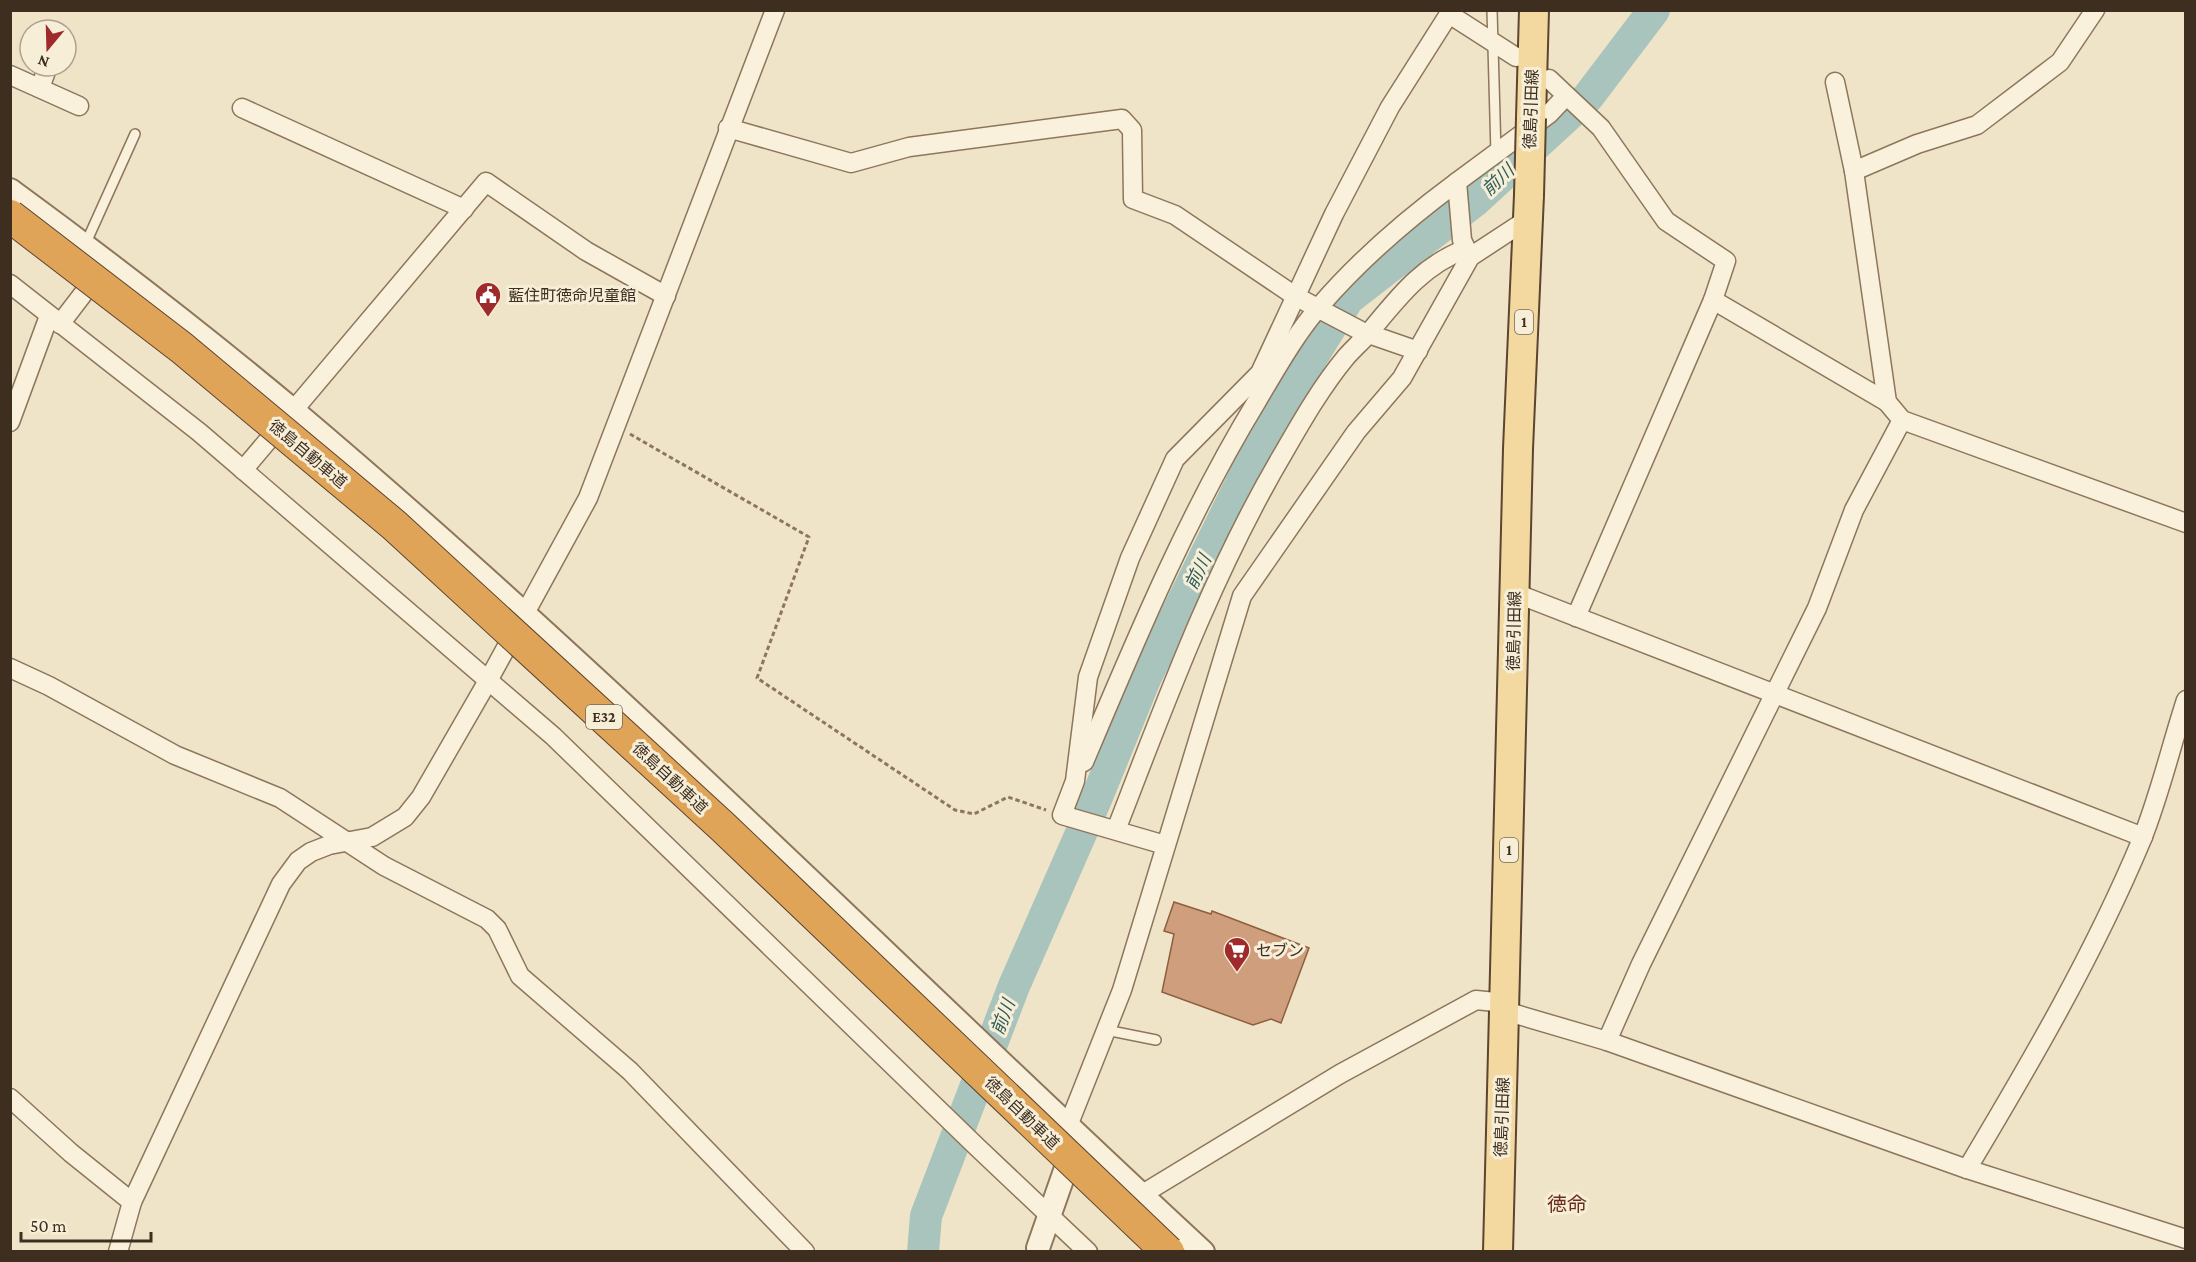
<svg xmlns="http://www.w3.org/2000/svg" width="2196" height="1262" font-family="'Crimson Pro','Noto Sans JP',serif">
<rect width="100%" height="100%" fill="#f0e4c8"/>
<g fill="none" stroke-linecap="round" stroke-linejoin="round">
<path stroke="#a9c4bc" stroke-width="32" d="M923,1252L926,1216L1014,986L1097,797L1145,679L1266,432L1348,299L1476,200L1588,97L1654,10"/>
</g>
<path fill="#cf9f7d" stroke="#8d5f41" stroke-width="1.5" d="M1174,902L1211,914L1212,911L1309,948L1281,1023L1271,1019L1253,1025L1162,992L1174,934L1164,931Z"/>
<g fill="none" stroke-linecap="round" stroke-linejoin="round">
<g stroke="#8d765c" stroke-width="12">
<g id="service">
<path d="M1492,10L1496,154"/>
<path d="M85,245L135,134"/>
<path d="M1106,1030L1156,1040"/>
</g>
</g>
<g stroke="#8d765c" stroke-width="21">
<g id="minor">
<path d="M1449,14L1516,57"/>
<path d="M10,75L79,106"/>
<path d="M1549,79L1601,128L1666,221L1726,261L1713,300L1576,617"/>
<path d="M1835,82L1854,171L1887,402L1902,420L2186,523"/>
<path d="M40,88L48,66"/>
<path d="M242,108L464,209"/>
<path d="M728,128L851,163L909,147L1122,119L1132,130L1133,199L1175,215L1295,296L1323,311L1363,332L1418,351"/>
<path d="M1854,171L1917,144L1977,125L2060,62L2095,10"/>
<path d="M1470,257L1462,240L1457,182L1549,114L1566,96"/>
<path d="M10,284L199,432L553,736L977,1147L1088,1252"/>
<path d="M1713,300L1887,402"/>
<path d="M60,324L99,273"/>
<path d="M10,422L49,316"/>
<path d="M243,470L486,182L586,251L666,296"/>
<path d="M1515,593L2143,837"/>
<path d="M10,668L49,686L175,755L280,798L384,866L487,919L497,929L520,976L630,1071L805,1252"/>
<path d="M1084,762C1136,639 1187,516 1257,401C1276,369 1295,335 1319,307C1360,259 1407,219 1457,182"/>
<path d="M1116,830C1166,701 1213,572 1284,452C1303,419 1322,386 1346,357C1353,349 1361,342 1368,334C1397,299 1422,265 1466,249"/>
<path d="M1165,845L1062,815L1075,781L1088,677L1130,558L1175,459L1260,373L1334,214L1390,107L1449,14L1448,10"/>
<path d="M1505,1011L1607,1041L1967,1169L2186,1239"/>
<path d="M1607,1041L1641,964L1817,608L1854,510L1902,420"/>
<path d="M10,1098L71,1153L132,1202"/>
<path d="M1068,1126L1122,990L1242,596L1356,432L1402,378L1470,257L1528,219"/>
<path d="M1967,1169C2031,1062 2094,954 2142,839C2160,794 2171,746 2186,700"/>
<path d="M1141,1195L1340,1074L1476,1000L1505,1003"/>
<path d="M118,1252L132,1202L281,884L298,861L311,852L329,845L372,837L405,817L421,797L489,679L588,498L775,10"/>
</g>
</g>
<g stroke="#8d765c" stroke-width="26">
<g id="tertiary">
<path d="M10,190C107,261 203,335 295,412C610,678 900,972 1203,1252"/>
<path d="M1038,1248L1074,1145"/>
</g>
</g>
<g stroke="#5b4430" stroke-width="32">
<g id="primary">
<path d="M1531,118L1534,10"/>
<path d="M1498,1252L1518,449L1529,195"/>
</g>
</g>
<path stroke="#8d765c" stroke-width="3" stroke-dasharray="4.5 3" stroke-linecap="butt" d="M630,434L809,537L757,678L955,810L974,814L1008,797L1046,810"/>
<use href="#service" stroke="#faf1dc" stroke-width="9"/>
<use href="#minor" stroke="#faf1dc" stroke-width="18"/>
<use href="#tertiary" stroke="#faf1dc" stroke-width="22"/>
<use href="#primary" stroke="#f3d9a0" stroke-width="28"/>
<g stroke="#5b4430" stroke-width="32" stroke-linecap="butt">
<path id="primary-bridge" d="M1529,195L1531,118"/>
</g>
<g stroke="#5b4430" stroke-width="34" stroke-linecap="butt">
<path id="motorway-bridge" d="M10,216L182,348L394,525L723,827L1168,1252"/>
</g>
<use href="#primary-bridge" stroke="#f3d9a0" stroke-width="28"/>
<use href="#motorway-bridge" stroke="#e0a458" stroke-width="32"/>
</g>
<defs>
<g id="civic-pin" transform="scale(1.35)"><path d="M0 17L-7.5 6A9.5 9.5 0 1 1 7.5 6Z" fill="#9e2a2b" stroke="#f7eed8"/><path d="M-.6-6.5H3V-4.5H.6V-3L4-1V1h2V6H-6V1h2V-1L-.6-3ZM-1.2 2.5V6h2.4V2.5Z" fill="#fff"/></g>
<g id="supermarket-pin" transform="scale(1.35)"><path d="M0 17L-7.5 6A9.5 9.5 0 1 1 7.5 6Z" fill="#9e2a2b" stroke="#f7eed8"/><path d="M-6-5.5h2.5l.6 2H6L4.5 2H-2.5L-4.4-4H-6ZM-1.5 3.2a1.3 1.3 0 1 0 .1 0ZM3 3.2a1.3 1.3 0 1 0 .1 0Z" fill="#fff"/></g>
</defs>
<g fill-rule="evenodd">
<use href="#civic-pin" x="488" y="295"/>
<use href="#supermarket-pin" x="1237" y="950"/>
</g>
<g text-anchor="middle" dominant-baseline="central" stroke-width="6" stroke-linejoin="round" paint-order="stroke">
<g fill="#f7eed8" stroke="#756857" stroke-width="1.5">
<rect x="1515" y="310" width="18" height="24" rx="4.5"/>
<rect x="586" y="705" width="36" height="24" rx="4.5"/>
<rect x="1500" y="838" width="18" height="24" rx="4.5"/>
</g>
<g font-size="15" font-weight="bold" fill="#3d2e20">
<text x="1524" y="322">1</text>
<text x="604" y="717">E32</text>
<text x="1509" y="850">1</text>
</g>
<g font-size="16" fill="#3d2e20" stroke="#f7eed8">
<text transform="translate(1531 109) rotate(-88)">徳島引田線</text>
<text transform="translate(308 454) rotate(40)">徳島自動車道</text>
<text transform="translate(1514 631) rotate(-89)">徳島引田線</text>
<text transform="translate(670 778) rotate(43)">徳島自動車道</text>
<text transform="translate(1022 1113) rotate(44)">徳島自動車道</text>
<text transform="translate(1502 1117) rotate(-88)">徳島引田線</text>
</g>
<g font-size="16" fill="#3d2e20" stroke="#f7eed8" text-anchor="start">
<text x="508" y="295">藍住町徳命児童館</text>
<text x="1256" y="950">セブン</text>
</g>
<g font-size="18" font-style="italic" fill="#2f5d5a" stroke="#f7eed8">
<text transform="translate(1498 180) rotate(-43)">前川</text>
<text transform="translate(1198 572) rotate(-64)">前川</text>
<text transform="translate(1003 1017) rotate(-69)">前川</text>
</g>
<g font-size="20" fill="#6b2e1e" stroke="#f7eed8">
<text x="1567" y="1204">徳命</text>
</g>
</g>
<rect width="2196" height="1262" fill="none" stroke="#3d2e20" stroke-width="24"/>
<g transform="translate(48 48) rotate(199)"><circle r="28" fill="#f7eed8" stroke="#ada18e" stroke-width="1.5"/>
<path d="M0-4.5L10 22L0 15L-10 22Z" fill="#9e2a2b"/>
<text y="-9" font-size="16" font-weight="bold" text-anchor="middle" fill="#3d2e20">N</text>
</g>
<path d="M21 1232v9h130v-9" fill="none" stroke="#3d2e20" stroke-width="3"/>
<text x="30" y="1232" font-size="18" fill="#3d2e20" stroke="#f7eed8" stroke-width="4.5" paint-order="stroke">50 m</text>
</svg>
